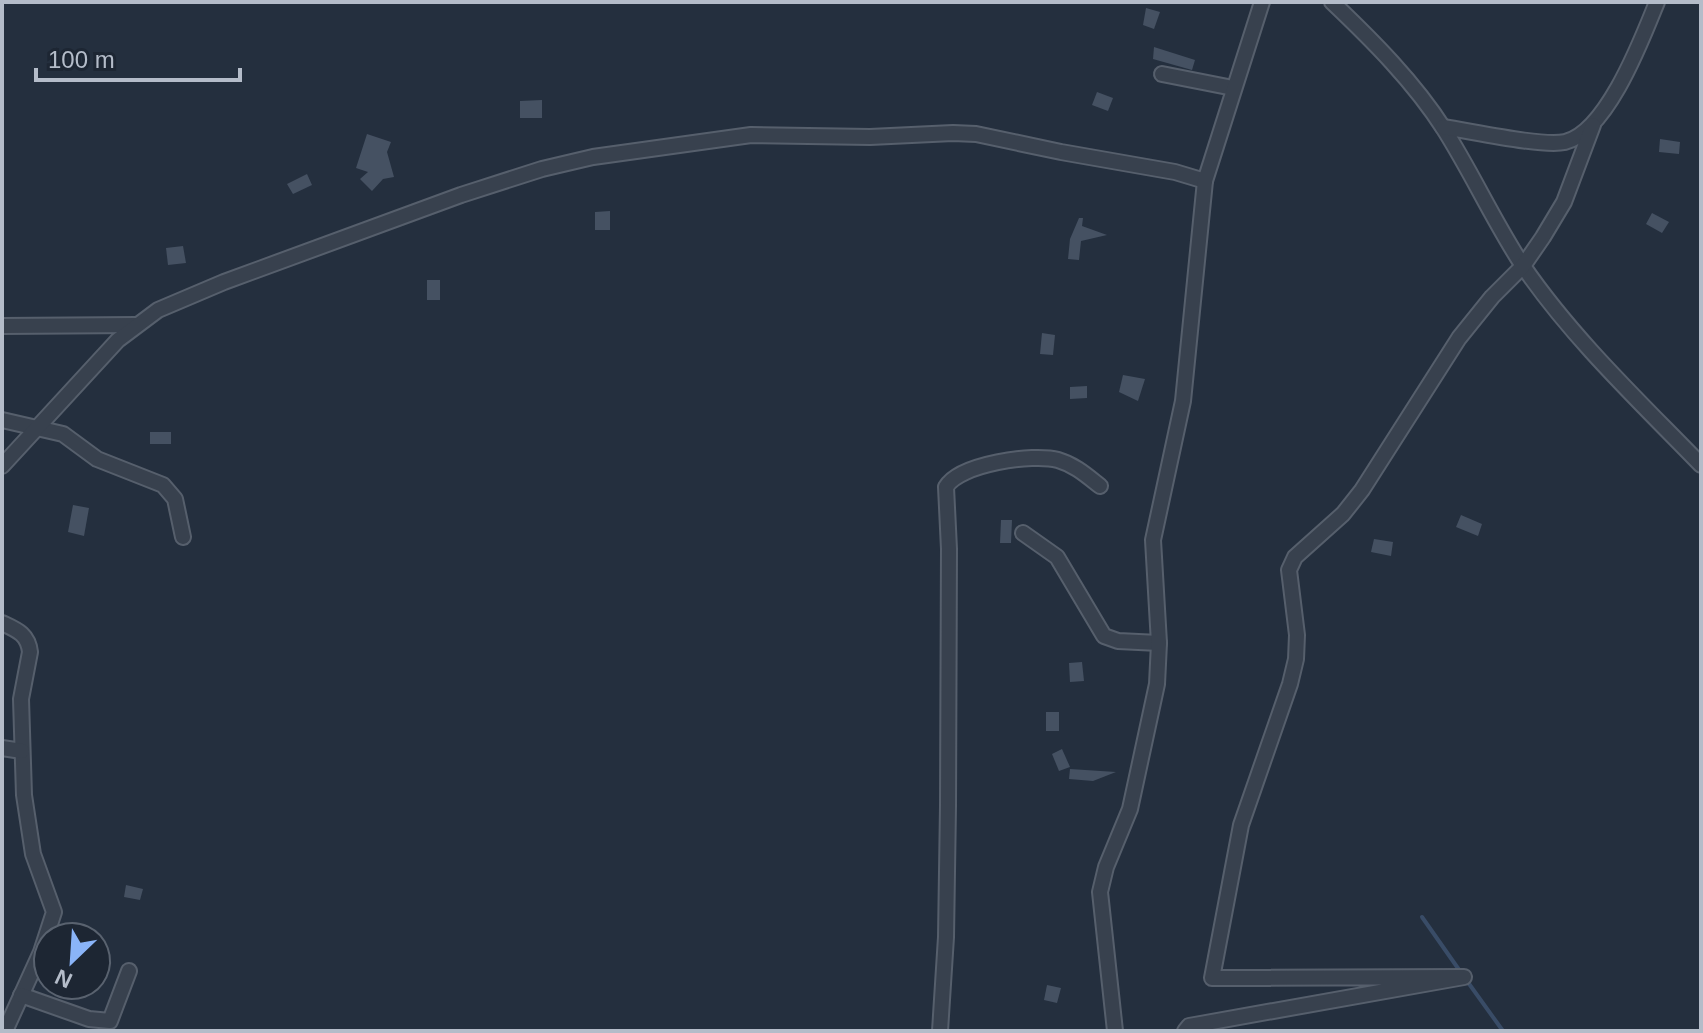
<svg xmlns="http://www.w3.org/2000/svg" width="1703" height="1033" font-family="Arial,sans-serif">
<rect width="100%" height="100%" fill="#242f3e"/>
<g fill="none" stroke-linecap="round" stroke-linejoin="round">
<g stroke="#394c67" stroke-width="4">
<path d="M1422,917L1462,974"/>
<path d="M1467,981L1503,1031"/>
</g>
</g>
<g fill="#455162">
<path d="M1146,8L1160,12L1154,29L1143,25Z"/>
<path d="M1154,47L1195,60L1192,70L1153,59Z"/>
<path d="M1097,92L1113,98L1108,111L1092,105Z"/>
<path d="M542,100V118H520V101Z"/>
<path d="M367,134L391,142L387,152L394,177L383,179L372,191L360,179L368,172L356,168Z"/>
<path d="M1660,139L1680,142L1679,154L1659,152Z"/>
<path d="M307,174L312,185L293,194L287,184Z"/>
<path d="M610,211V230H595V212Z"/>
<path d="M1652,213L1669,222L1662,233L1646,224Z"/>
<path d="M1079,218H1083L1082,226L1107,235L1081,241L1079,260L1068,259L1070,239Z"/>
<path d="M183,246L186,263L168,265L166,248Z"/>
<rect x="427" y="280" width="13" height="20"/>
<path d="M1042,333L1055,335L1053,355L1040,354Z"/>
<path d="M1123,375L1145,379L1138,401L1119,392Z"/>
<path d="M1087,386V398L1070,399V387Z"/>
<rect x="150" y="432" width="21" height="12"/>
<path d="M73,505L89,508L84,536L68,532Z"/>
<path d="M1461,515L1482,524L1478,536L1456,527Z"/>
<path d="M1001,520H1012L1011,543H1000Z"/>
<path d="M1374,539L1393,542L1391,556L1371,552Z"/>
<path d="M1082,662L1084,681L1070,682L1069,663Z"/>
<rect x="1046" y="712" width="13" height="19"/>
<path d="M1062,749L1070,767L1059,771L1052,754Z"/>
<path d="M1070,769L1116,772L1093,781L1069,779Z"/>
<path d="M126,885L143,889L140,900L124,897Z"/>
<path d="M1047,985L1061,988L1057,1003L1044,1000Z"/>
</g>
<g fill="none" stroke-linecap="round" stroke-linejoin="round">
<g stroke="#565f6c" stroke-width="18">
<g id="street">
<path d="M1332,2C1372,40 1414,82 1444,129C1472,173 1494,222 1523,266C1573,339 1640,402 1701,465"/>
<path d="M1162,74L1233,88"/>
<path d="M1443,127C1471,131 1542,147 1565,142C1607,132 1642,39 1657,2"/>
<path d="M2,326L136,325"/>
<path d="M2,420L63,434L97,459L163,485L175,499L183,537"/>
<path d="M2,466L118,340L158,310L224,282L461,195L542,169L593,157L751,135L870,137L953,133L976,134L1061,152L1175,172L1205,181"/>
<path d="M1023,533L1057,557L1104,636L1118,641L1159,643"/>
<path d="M2,623C17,630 28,634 30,652L21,699L24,795L33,854L54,912L41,952L5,1031"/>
<path d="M2,748L22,751"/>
<path d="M21,995L89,1019L110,1021L129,971"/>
<path d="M940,1031L946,937L948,806L949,549L946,487C959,464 1033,453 1058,460C1075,465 1086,475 1100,486"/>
<path d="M1115,1031L1100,892L1106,867L1130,809L1157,684L1159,643L1153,540L1183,401L1205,181L1262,2"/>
<path d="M1185,1031L1189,1026L1464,977L1212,978L1241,825L1290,684L1296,659L1297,635L1289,570L1295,557L1343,514L1362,490L1459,338L1492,297L1523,266L1543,237L1564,202L1593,125"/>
</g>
</g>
<use href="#street" stroke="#38414e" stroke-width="14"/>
</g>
<rect width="1703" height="1033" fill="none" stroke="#b4bcc9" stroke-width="8"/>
<g transform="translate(72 961) rotate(205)"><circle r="38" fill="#1d2633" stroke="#59626f" stroke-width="2"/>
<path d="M0-6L14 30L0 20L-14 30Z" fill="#8ab4f8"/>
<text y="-12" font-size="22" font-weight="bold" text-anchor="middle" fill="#b4bcc9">N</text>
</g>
<path d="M36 68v12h204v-12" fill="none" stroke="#b4bcc9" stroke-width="4"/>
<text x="48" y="68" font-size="24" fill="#b4bcc9" stroke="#1d2633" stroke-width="6" paint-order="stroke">100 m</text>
</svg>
